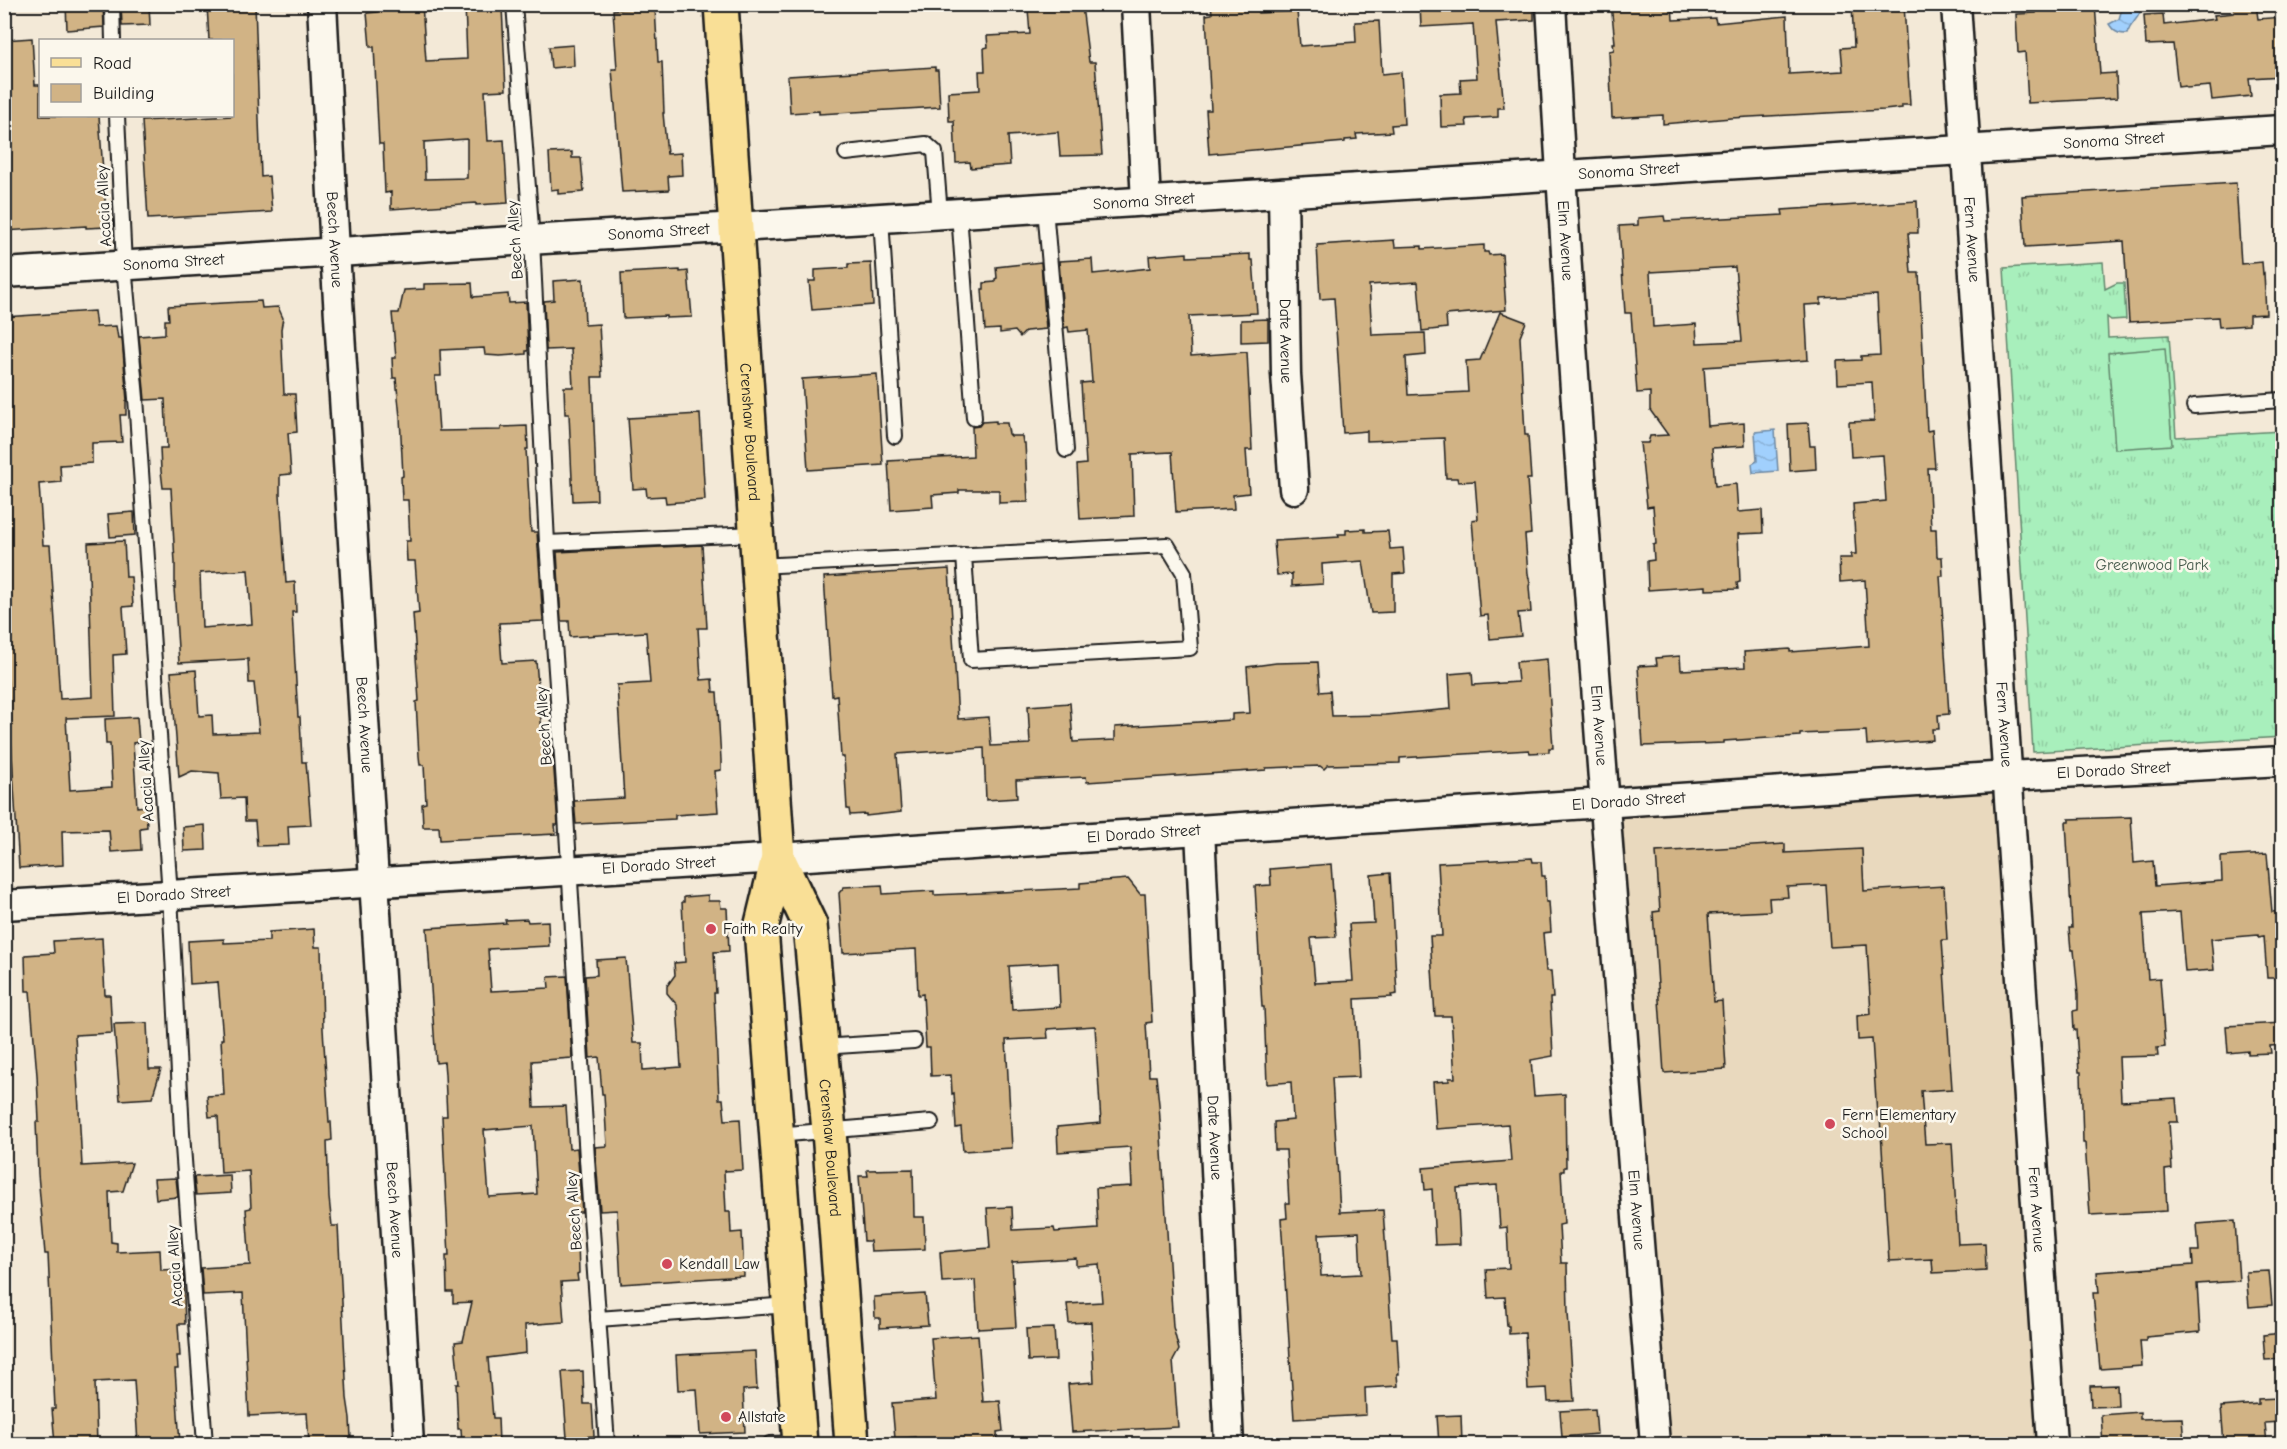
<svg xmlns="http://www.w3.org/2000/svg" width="2287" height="1449" font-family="'Comic Neue',sans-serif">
<defs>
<pattern id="grass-tufts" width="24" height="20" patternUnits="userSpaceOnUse" patternTransform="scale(1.5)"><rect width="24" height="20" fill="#a8efbc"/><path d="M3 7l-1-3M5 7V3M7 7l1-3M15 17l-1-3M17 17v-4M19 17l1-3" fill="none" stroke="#90cca1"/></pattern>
<pattern id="water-waves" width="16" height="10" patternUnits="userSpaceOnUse" patternTransform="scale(1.5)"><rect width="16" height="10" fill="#a1d0fd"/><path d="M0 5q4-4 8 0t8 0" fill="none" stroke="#8ab2d8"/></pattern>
</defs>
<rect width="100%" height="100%" fill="#f3e9d7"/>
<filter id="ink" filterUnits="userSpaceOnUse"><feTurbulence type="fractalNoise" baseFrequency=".0167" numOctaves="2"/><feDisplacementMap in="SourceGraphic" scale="12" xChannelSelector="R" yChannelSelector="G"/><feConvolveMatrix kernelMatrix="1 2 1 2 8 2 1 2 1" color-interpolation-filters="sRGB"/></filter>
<g filter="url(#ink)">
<path fill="#e9d9be" d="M2008,776L2052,1444H1655L1604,803Z"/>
<path fill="url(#grass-tufts)" stroke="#62866c" stroke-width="1.5" d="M2103,262L2105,289L2117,283H2124L2126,319L2111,320L2107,317L2108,338L2169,335L2176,437L2282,431V737L2033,752L2004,268Z"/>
<path fill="#a8efbc" stroke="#62866c" stroke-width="1.5" d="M2165,348L2172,445L2115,449L2108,353Z"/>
<g fill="url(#water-waves)" stroke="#6c88a3" stroke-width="1.5">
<path d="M2123,5H2151V7L2140,12C2137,21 2131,22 2127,34C2118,34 2114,32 2109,24L2119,19Z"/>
<path d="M1775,430L1778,471L1753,473L1752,464L1757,461L1755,432Z"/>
</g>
<g fill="#d1b385" stroke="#1c1c1c" stroke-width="1.5" fill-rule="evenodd">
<path d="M66,4H103L104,27L67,30Z"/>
<path d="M121,4H149L150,25L122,26Z"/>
<path d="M255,4L261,177L269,176L272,212L148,219L142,121L232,116V40H209L207,5Z"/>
<path d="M377,4H422L426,61L467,59L465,4H492L493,8L502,7L506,90L485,91L488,141L504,140L508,203L476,205V203L391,209V192L385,193L383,144H379L374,47H370L367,13L377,12ZM467,139V178L425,179L424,142Z"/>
<path d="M1211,4H1258V13L1297,11L1300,46L1356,42L1355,22L1379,21L1382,74L1401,72L1404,124L1391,125L1392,132L1356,134L1357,139L1345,140V142L1209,154L1206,110H1211L1206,15L1212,14Z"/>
<path d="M1420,4H1534V20L1496,22L1504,108H1498V117L1466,119L1467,126L1441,127L1440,94L1461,93L1460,79L1477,78L1473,24L1421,27Z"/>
<path d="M1611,4H1672L1673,20L1715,18L1716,23L1787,16L1789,74L1843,71L1841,48L1854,47L1852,4H1904L1910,105H1902V108L1884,110L1731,118L1663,124V115L1612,118L1609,51L1614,50L1613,43H1615Z"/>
<path d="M2036,4H2095L2100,74L2116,73L2117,98L2028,103L2025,52L2018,53L2016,14L2036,13Z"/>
<path d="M2233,4H2256L2258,19L2283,17V76L2249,78L2251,96L2212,100L2210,86L2186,88L2185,86L2178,87L2173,44L2146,45L2144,15L2163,14L2164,25L2215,19L2214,15L2234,13Z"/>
<path d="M1082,6L1089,62H1095L1102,155L1060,156L1058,132L1008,136L1010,165L971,168L970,162L956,163L954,121H949L948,92L980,90L979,71H985L984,48L988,47L987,36L1030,34L1028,9Z"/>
<path d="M655,7L658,62H662L664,113H663L667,154L681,153L682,175L668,176L669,190L622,192L612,69H617L613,10Z"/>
<path d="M32,38L35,85H40V116H99L107,227L86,228V226L4,231V40Z"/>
<path d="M573,45L574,66L551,68L549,47Z"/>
<path d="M935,67V70H938L940,107L819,114V111L790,113L788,76Z"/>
<path d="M572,152V158H581L584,192L558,194V189L551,190L549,153Z"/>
<path d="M2236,183L2241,264L2262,262L2263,274L2264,273L2266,314L2249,315V325L2219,327L2218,317L2129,322L2124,241L2025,247L2022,196Z"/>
<path d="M1917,201L1918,233H1908L1911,273H1919L1927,431L1932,430L1935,468H1928L1931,529H1936L1937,557H1942L1943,576H1940L1949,714L1938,715L1939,729H1932L1933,740L1867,745L1866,731L1800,734V736L1724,741V743L1643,746L1638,666L1657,665L1656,658L1680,656L1681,670L1745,667L1744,652L1790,649V652L1869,646L1865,580L1840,582L1839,558H1852L1851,554H1856L1853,504L1886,501L1883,455L1851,457L1849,422L1874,421L1872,382L1838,384L1837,361L1861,360V356L1880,355L1877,295L1821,298V304L1805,305L1808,360L1704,367L1708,426L1744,423L1745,446L1712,448L1715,486L1736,484L1738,512L1762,510L1763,533L1738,534L1740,582L1737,583L1738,589L1706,590V586L1648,590L1647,561L1654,560L1653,545L1656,544L1653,506L1647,507L1640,443H1648L1650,436L1668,435L1650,410V392L1637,393L1631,313H1625L1619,226L1638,225V218L1664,216L1665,221L1783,215L1782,210ZM1735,267L1742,341L1697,343L1696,324L1653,327L1650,272Z"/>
<path d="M1394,240L1395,247L1422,246V249L1484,245V252H1488L1489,255L1502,254L1506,310L1446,315L1447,328L1422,331L1418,282L1369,285L1372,335L1425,333L1426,355L1406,357L1408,395L1468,392L1466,361L1480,360L1500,312L1526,322L1520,337L1525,435H1528L1531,479H1527L1531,534L1525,535L1528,574L1530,583L1529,586L1531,612L1518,613L1521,636L1490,639L1488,615L1480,616L1472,520L1478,519L1475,481L1458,482L1457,478H1446L1444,438L1367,441V431L1343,433L1334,298L1320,299L1317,245Z"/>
<path d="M1187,253V257L1250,254V260H1253L1257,313L1189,316L1191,356L1247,352L1252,450H1246L1249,493L1233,495L1234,509L1176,512L1172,452L1132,454L1134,516L1080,519L1077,465L1086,464L1081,383L1092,382L1088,330L1069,332L1068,327L1064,328L1059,261L1092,259L1093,274L1150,268L1149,256Z"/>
<path d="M1041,262L1046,329L1026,331L1020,337L1015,331L1000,333V329L985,330L982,289H984V283L995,282V279L997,278L996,267Z"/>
<path d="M871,263L873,305L812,310L809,281H815V270L848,268V264Z"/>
<path d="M680,270V272L688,271L692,317L666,318V316L623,318L621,273Z"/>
<path d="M583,279L585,325L599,324L602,377H592L597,500L573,501L569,414H565L564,387H573L571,349L546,350L544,301L554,300L553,281Z"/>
<path d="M472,283L473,297L508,294L509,303L526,302L528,351H526V354L500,356L485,355L484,348L440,350L441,376H435L439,431L501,430V427L527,426L528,449H526L531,532H537L543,621L499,623L502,663L536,661L543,745L552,744L558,825H555L556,834L440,840L439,827H423L422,804L426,803L424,765H420L419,756L416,702L419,701L413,614L419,613L415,561H407L406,541H410L408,500H402L401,477L403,476L400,417L396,378H393L392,358H396L392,313H399L404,290L424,289V284Z"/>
<path d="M261,301L262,308L278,307L283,318L281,329L284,394H295L297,432L288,433L291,474L280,475V495L286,583L295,582L296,612H292L298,717H300L302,762H306L311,825L288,826L289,845L257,846L255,821H245L244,798L221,799L219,773L192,771L179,777L171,672L196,670L199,716L212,715L213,734L259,732L254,683H249L248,659L179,663L174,588H175V563L171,488H163L161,471L160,448H167L165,399L145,400L139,336L165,334V320H169L168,306ZM248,570L252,624L202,628L200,573Z"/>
<path d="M94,311L96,327L116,326L118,338H122L127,401H126V415H120L122,442L92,443V463L60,465L61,482L39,484L43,545H50L60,699L93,697L88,543L124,541L126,577H131L133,606L123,607L126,654L113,655L115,716L66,718L70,790L112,787L110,744H106L105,719L137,717L139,742L133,743L137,807L146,806L147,827L140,828L141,850L111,852L109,830L62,831L63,865L19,868L4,625V317Z"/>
<path d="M1268,319V341L1241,342V320Z"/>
<path d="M877,374L883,465L808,470L802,379Z"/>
<path d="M700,414L705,500L666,503L665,496L647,497L646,488L633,489L628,418Z"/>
<path d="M996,421V423H1007L1009,434L1011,436H1022L1023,443H1025L1028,502L999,503V490H959V493L932,495L933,507L891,510L888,461L973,456L972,427L979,426L982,422Z"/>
<path d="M1808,423L1810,446H1815L1816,469L1790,471L1788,424Z"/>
<path d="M134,512L135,535L110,537L108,514Z"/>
<path d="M1365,529V532L1388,531L1390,549L1403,548L1405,573L1393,574V612L1371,613L1363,561L1322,564L1323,584L1292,586V574L1277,575L1274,541L1339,537L1338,534H1346V530Z"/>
<path d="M702,545L707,628H698L701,680L712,679L713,692H717L721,760V770L715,771L718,812L675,815V819L576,824L574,801L624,798L617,685L650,683L646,632L570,637L569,621H561L557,552Z"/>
<path d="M949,569L958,719L989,717L991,746L1030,744L1028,706L1070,703L1073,742L1115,740V727L1232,720V714L1250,713L1247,667L1276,663L1318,662L1320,692L1330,691L1332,716L1385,715L1451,709L1449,674L1472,672L1473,685L1518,682L1516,662L1547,659L1553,748H1549V752L1530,753L1529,750L1400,758V763L1328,765L1324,769L1320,766L1266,768V770L1087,782L1086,777L1016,780L1017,798L986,800L984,748L897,754L901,812L866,816V814L850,815L849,809H847L844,757H841L837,695L832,696L824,577Z"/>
<path d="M2131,817L2134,863L2153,861L2155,886L2222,881L2221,857L2267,854L2272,912L2283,911V978H2267L2264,936L2258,937V935L2211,939L2214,970L2185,972L2180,912L2143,914L2148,979L2160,978L2165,1047L2157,1048L2158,1056L2119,1057L2121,1101L2176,1098L2178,1122H2169L2172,1169L2165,1170L2167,1211L2090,1215L2085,1143H2083L2081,1072H2079L2076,1030H2074L2073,1011L2078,1010V995L2074,950H2071L2069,928H2072L2066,822H2069V819Z"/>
<path d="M205,825L206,850L184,851L183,827Z"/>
<path d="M1785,844V853L1862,849L1864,891L1944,886L1947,940H1942L1952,1089L1921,1091L1925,1144L1952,1143L1958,1244L1985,1243L1986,1270L1933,1273L1932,1259L1889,1261L1880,1116H1877L1872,1039L1858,1040L1857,1016L1871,1014L1867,945L1830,947L1826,885L1787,887L1788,897L1769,898L1770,911L1708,914L1714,1002L1722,1001L1726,1069L1664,1073L1653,912L1660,911L1656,852Z"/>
<path d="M1532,858L1533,862H1541L1542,876H1545L1546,902H1549L1551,932L1543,933L1546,971H1551L1553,998H1550L1553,1056L1531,1060L1534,1096L1565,1094L1566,1167H1564V1171H1561L1564,1224L1559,1225L1561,1263H1567L1568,1313L1574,1401L1548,1402L1547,1388L1528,1389L1525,1333L1509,1334V1326H1507L1505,1297L1488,1298L1486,1269L1509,1268L1507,1227L1500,1228L1497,1185L1457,1188L1460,1244L1435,1245L1432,1189L1425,1190L1423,1168L1511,1161L1508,1124L1436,1129L1433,1082L1449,1081V1078H1455L1451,1016H1435L1430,936H1442L1438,863Z"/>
<path d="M1331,864L1336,937L1311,938L1315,983L1353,981L1349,924L1374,923L1371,875L1390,873L1397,994L1391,995L1392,997L1355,999L1359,1077L1332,1078L1340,1212L1383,1210L1392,1338H1397L1399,1374H1397L1398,1386L1365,1388L1366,1415L1294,1419L1281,1219L1287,1218L1286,1203H1289L1286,1150H1275L1274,1122L1293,1120L1291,1082L1267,1084L1264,1007H1262L1255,886L1271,885L1270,869ZM1359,1232L1361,1274L1321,1276L1319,1234Z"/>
<path d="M1128,879L1140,894H1145L1152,1022L1146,1023L1149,1076H1156L1159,1104L1173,1327L1179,1350L1173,1361L1178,1427L1072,1432L1068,1384L1094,1382L1091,1322L1069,1323L1067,1304L1102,1302L1099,1264L1076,1266V1258L1012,1262L1016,1327L978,1329L975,1280L942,1282L940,1252L990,1248L987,1208L1012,1207L1013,1230L1054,1228L1055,1232L1098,1229L1096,1188L1132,1186L1130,1147L1058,1152L1057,1127L1101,1123L1095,1026L1047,1029L1048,1038L1006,1040L1012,1148L963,1151L961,1127L956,1128L954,1093L952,1094L951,1075L931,1076L930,1047H926L923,994L918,995L916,949L843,953L839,893L844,887L882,885L883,894L934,891V895L981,893L1080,888V883ZM1058,963L1060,1007L1012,1010L1009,966Z"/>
<path d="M708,895V901H720L721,908H727L729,951L714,952L716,993H714L719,1099H723L725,1120L740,1119L743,1170L724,1171L726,1212H730L731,1233L742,1232L744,1276L621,1284L617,1210L600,1211L595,1147L607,1146L604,1094H602L599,1057L590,1058L585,976L597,975L596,960L626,958L633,1043H642L643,1070L681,1067L677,1005L667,993V986L675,975L674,963L685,962L682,902H684V897Z"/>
<path d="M527,919L528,922L548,921L549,946L488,949L491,991L549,988L548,977L567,976L572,1058L532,1061L534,1107L566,1106L569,1149L577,1148L582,1212H577L579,1273L577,1274L578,1281L561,1282L564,1322L525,1325L526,1353L488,1358L493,1418H498L499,1444H462L461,1429H458L456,1384H459L455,1342L463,1341L472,1302L453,1303V1292H447L446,1256H449L442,1116H447L445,1074L444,1062L436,1063L427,928L506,923L505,920ZM533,1126L537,1194L489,1197L484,1130Z"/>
<path d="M314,929L315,947H321L323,1029L329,1122H331L332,1140L327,1141L329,1198L332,1226H338L347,1398L350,1418L351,1438L345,1439V1444H309L307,1413L249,1416L243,1293L203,1295L201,1268L250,1265L246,1209L251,1208L249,1171L221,1173L218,1116L209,1117L207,1096L224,1095L221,1039H223L218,982L190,984L188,941L224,939V943L269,941V932Z"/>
<path d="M102,938L105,995H110L112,1033L75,1035L82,1166L132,1163L123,1191L109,1192L111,1242L117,1243V1252L160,1250L161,1270L183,1269L185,1324H178L180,1356H177L178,1369H175L180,1444H138L134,1380L95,1382L97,1444H55L52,1409H55L48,1254H45L38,1174L36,1122H39L37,1075L30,991H26L25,955L54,953L53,941Z"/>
<path d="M147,1023L149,1069H161L152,1098L120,1100L114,1024Z"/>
<path d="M2283,1023V1045L2270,1046L2271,1053L2248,1054V1051L2228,1053L2226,1026Z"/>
<path d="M913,1169L914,1217H924L925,1249L871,1251L870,1241H864L859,1176H868L867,1170Z"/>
<path d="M230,1175L231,1193L196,1195L194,1177Z"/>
<path d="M176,1178L178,1197L156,1199L154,1179Z"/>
<path d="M2235,1221L2239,1281L2197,1284L2200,1332L2146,1337V1341H2140L2142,1366L2100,1369L2093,1293H2099L2097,1272L2193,1265L2192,1251H2199L2197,1224Z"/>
<path d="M2269,1271L2272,1305L2249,1307L2246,1272Z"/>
<path d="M925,1294L928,1325L880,1328V1318H875L874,1297Z"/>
<path d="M1054,1328L1056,1360L1028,1361L1026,1329Z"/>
<path d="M2283,1333V1359L2265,1360L2263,1335Z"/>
<path d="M978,1335L983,1402L1000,1401L1003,1431L997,1432L998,1444H915V1437L895,1439L892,1403L936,1400L931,1338Z"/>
<path d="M755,1351L757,1389L743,1390L745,1432L700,1434L697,1389L678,1390L676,1355Z"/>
<path d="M583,1371L584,1404H592L594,1436L567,1438L562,1372Z"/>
<path d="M2117,1385L2118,1406L2091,1407L2090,1386Z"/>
<path d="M2279,1398L2281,1422L2265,1423L2267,1444H2224L2221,1407L2258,1404V1399Z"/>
<path d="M1595,1409L1597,1434L1562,1437L1560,1411Z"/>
<path d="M2140,1412V1419L2182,1418L2184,1444H2103L2101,1415Z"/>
<path d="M1461,1415L1462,1444H1439L1437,1416Z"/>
</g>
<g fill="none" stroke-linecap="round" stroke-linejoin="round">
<g stroke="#1c1c1c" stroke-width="18">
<g id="lane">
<path d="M112,4L113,40"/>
<path d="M514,4L532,240L547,543L565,799L587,1159L607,1444"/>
<path d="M117,116L124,265L136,398L170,895L182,1133L205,1444"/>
<path d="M846,153L926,144L935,152L940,214"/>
<path d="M1045,208L1066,450"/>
<path d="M959,213L974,418"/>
<path d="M881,218L895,436"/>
<path d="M2194,406L2282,400"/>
<path d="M547,543L756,534"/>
<path d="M758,566L1167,545L1184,573L1190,648L971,660L964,555"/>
<path d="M821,1047L914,1041"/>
<path d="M776,1135L931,1122"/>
<path d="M598,1319L789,1305"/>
<path d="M770,1444L800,1443"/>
</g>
</g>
<g stroke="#1c1c1c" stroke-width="33">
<g id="street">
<path id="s1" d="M322,4L335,252L409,1444"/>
<path d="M1136,4L1146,202"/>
<path id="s2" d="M1551,4C1578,485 1617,965 1655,1444"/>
<path id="s3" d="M1956,4L2052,1444"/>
<path id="s4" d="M1283,193L1286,374L1294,489"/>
<path id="s5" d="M4,273L2282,130"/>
<path id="s6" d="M1200,830L1229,1444"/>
<path id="s7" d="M4,905L778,858L2008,776L2282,761"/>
</g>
</g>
<g stroke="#1c1c1c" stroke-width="38">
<g id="primary">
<path id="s8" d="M721,4L778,858L761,928L800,1444"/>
<path id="s9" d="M778,858L810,925L829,1131L852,1444"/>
</g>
</g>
<use href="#lane" stroke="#fbf7ec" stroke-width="14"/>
<use href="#street" stroke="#fbf7ec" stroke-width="28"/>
<use href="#primary" stroke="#f9df96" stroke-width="33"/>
</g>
</g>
<g fill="#d1495b" stroke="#fbf7ec" stroke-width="2">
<circle cx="711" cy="929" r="6"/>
<circle cx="1830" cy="1124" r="6"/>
<circle cx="667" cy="1264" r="6"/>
<circle cx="726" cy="1417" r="6"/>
</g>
<g text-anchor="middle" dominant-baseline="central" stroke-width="5" stroke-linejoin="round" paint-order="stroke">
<g font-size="16" fill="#1c1c1c" stroke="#fbf7ec">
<text stroke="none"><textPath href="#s5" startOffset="2114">Sonoma Street</textPath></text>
<text stroke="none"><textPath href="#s5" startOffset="1628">Sonoma Street</textPath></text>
<text stroke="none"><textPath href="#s5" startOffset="1142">Sonoma Street</textPath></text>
<text transform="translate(104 206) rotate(-93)">Acacia Alley</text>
<text stroke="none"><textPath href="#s5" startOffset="656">Sonoma Street</textPath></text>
<text stroke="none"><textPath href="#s1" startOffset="236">Beech Avenue</textPath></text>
<text transform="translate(515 240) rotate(-94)">Beech Alley</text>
<text stroke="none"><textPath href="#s2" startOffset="237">Elm Avenue</textPath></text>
<text stroke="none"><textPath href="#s3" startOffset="236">Fern Avenue</textPath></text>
<text stroke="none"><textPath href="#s5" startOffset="170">Sonoma Street</textPath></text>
<text stroke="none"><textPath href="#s4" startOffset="148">Date Avenue</textPath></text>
<text stroke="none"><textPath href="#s8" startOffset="429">Crenshaw Boulevard</textPath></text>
<text stroke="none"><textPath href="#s3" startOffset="722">Fern Avenue</textPath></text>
<text stroke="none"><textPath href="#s1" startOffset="722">Beech Avenue</textPath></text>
<text stroke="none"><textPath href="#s2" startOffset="723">Elm Avenue</textPath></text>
<text transform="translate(544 726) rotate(-94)">Beech Alley</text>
<text stroke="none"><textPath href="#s7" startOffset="2114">El Dorado Street</textPath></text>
<text transform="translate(146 781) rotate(-94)">Acacia Alley</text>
<text stroke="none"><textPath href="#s7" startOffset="1628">El Dorado Street</textPath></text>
<text stroke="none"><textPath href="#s7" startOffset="1142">El Dorado Street</textPath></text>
<text stroke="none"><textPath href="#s7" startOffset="656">El Dorado Street</textPath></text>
<text stroke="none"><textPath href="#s7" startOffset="170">El Dorado Street</textPath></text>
<text stroke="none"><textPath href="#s6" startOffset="308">Date Avenue</textPath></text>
<text stroke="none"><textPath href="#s9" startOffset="298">Crenshaw Boulevard</textPath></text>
<text stroke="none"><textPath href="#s2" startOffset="1209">Elm Avenue</textPath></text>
<text stroke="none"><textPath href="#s3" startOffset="1208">Fern Avenue</textPath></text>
<text stroke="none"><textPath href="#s1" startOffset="1208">Beech Avenue</textPath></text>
<text transform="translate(574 1211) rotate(-94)">Beech Alley</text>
<text transform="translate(175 1266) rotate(-94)">Acacia Alley</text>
</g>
<g font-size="16" fill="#465b4c" stroke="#fbf7ec">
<text x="2152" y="565">Greenwood Park</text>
</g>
<g font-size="16" fill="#1c1c1c" stroke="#fbf7ec" text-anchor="start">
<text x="723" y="929">Faith Realty</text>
<text x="1842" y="1115">Fern Elementary<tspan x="1842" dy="18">School</tspan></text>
<text x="679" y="1264">Kendall Law</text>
<text x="738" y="1417">Allstate</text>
</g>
</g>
<rect width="2287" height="1449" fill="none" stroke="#fbf7ec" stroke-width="24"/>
<rect x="12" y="12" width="2263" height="1425" fill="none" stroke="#1c1c1c" stroke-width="2" filter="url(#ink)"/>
<rect x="39" y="39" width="195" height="78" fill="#fbf7ec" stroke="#a29f99" stroke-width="1.5"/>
<rect x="51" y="58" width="30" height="9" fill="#f9df96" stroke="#a29f99" stroke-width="1.5"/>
<text x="93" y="69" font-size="18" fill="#1c1c1c">Road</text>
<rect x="51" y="84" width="30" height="18" fill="#d1b385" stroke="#a29f99" stroke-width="1.5"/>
<text x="93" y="99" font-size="18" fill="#1c1c1c">Building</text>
</svg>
